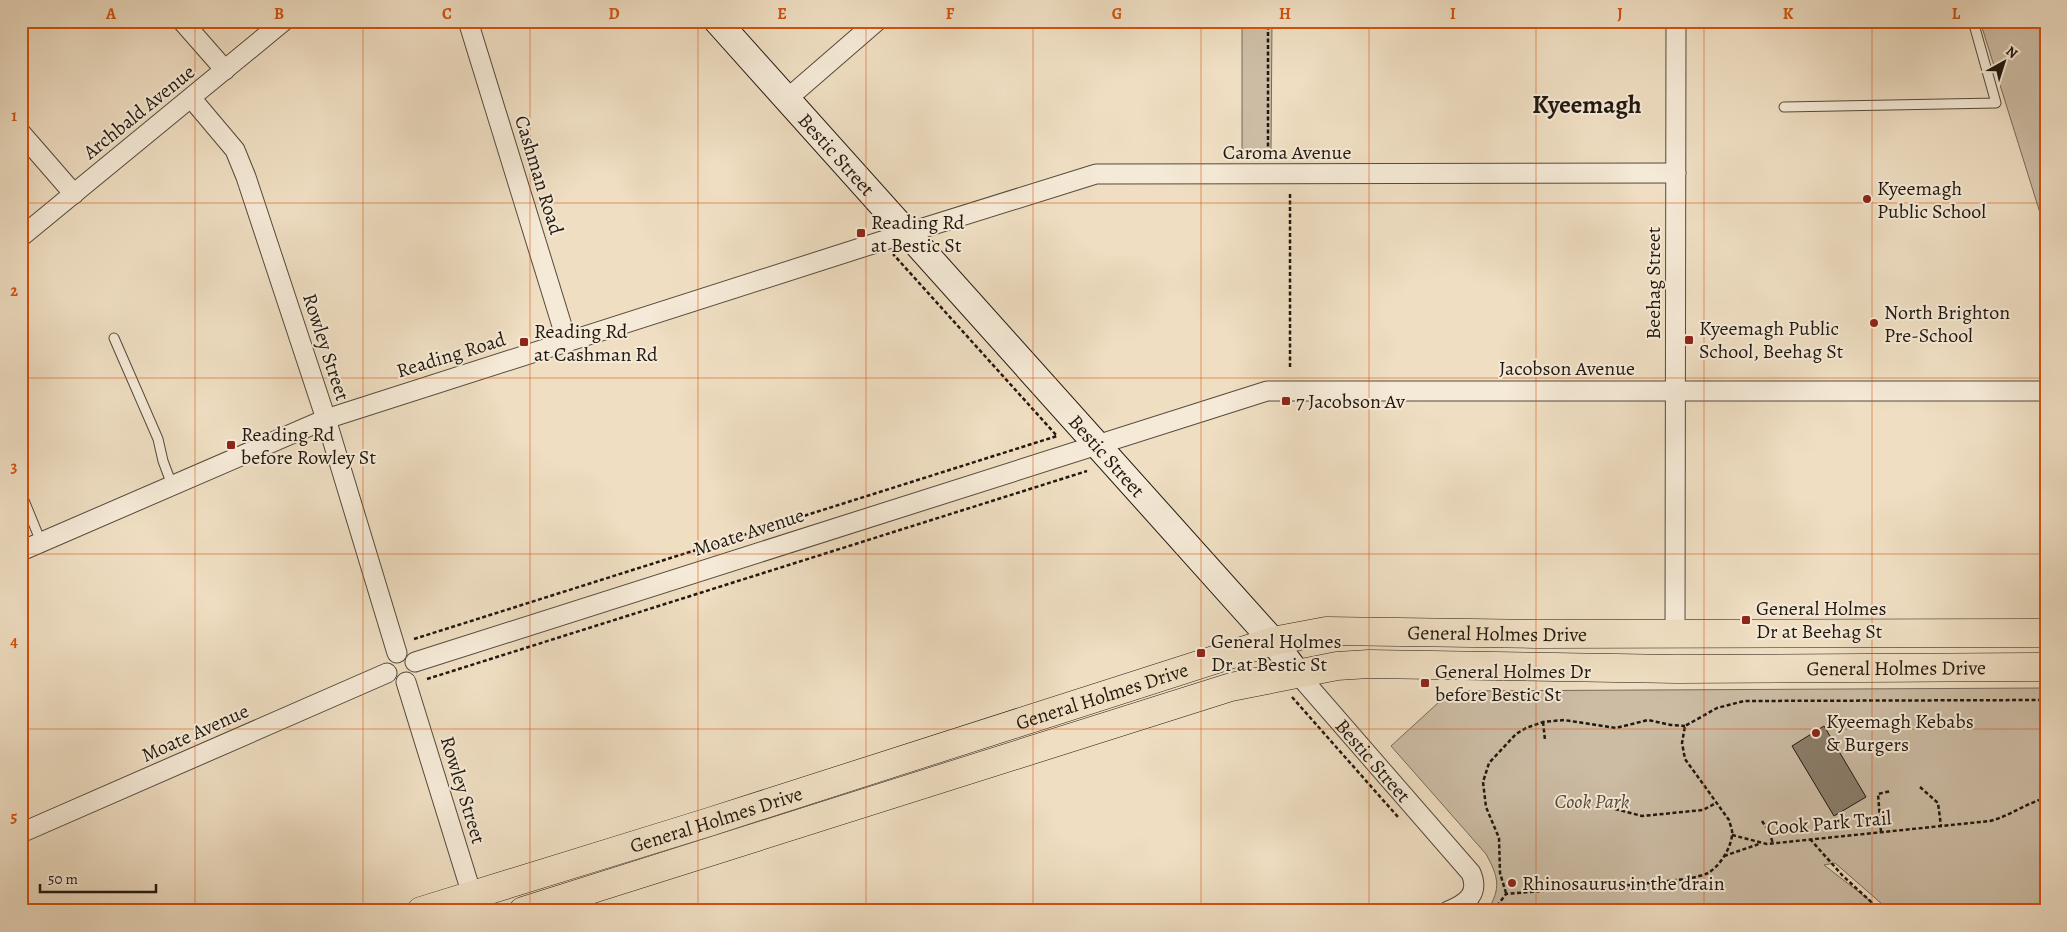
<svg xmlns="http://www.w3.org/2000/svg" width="2067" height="932" font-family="Alegreya,serif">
<rect width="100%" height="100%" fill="#efdec2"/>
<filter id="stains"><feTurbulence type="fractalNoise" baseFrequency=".004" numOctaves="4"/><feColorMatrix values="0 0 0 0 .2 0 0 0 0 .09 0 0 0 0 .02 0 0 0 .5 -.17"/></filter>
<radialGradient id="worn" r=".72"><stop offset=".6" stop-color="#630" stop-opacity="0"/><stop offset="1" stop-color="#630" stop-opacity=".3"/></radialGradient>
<g fill="#ccbca4" stroke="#766a5a">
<path d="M1242,21H1272L1271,152L1242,150Z"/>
<path d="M1980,21H2046V232Z"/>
<path d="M2046,688V911H1890L1835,863L1824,865L1873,903L1877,911H1487C1502,888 1498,876 1486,854L1391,746L1451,691Z"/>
</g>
<path fill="#8c7f6d" stroke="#211810" d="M1824,726L1866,797L1834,816L1792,746Z"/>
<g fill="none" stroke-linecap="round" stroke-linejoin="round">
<g stroke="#544a3c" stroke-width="11">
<g id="service">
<path d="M1784,107L1996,103L1973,21"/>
<path d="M114,338L158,439L163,461L172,485"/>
<path d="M21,493L41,542"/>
<path d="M1469,900L1479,911"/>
</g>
</g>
<g stroke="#544a3c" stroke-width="21">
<g id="minor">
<path d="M182,21L225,70"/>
<path d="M468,21L567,342"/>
<path d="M192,99L235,150L246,177L326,419L397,653"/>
<path d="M787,99L877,21"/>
<path d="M21,133L74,194"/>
<path d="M21,237L284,21"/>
<path d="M21,551L326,419L907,233L1096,174L1676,173"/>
<path d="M1675,635L1676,21"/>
<path d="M415,662L1267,391H2046"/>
<path id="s1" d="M1297,673L1471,873C1480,894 1466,904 1448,911"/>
<path d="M406,682L477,911"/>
<path d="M21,833L387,673"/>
</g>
</g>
<g stroke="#211810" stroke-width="28">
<g id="secondary">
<path id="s2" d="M717,21L1273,641L1297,673"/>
</g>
</g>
<g stroke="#211810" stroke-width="29">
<g id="trunk">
<path id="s3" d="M421,911L709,822L1273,641L1326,631L1536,634L2046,633"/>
<path id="s4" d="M523,911L1231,687L1337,666L1369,664L1677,669L2046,667"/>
</g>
</g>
<g stroke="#211810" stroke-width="2.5" stroke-dasharray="4 2.5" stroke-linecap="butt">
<path d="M1268,153V21"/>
<path d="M1290,194V367"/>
<path d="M414,639L1057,436L893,254"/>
<path d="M427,679L1087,471"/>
<path d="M1292,697L1398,817"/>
<path d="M1543,722L1545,740"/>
<path d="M1920,787L1938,803L1941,826"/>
<path d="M1615,809L1642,816L1703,810L1716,803"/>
<path d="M1762,821L1768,830L1773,843"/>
<path d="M1881,832L1878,794L1891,791"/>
<path d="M1732,835L1767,844L1990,821C2010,816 2026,803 2046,798"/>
<path d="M1810,839L1842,875L1881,911"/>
<path d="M1724,856L1759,844"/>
<path d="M1506,893L1500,873L1499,838L1486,807L1483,782L1489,763L1516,734L1526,728L1543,722L1564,720L1616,728L1648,720L1671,725L1685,726"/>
<path d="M1493,911L1506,894C1557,889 1608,888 1659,882C1674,880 1695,879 1708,873C1720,866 1731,848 1732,835C1733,830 1730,825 1729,820L1685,759L1682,743L1685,726L1717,708L1744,701L2046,700"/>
</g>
<use href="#service" stroke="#f5ead7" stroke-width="9"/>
<use href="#minor" stroke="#f5ead7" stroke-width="19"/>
<use href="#secondary" stroke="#f5ead7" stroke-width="26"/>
<use href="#trunk" stroke="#efdec2" stroke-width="28"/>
</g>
<path fill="none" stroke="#d4520c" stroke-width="1" stroke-opacity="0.55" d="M195,21V911M363,21V911M530,21V911M698,21V911M866,21V911M1033,21V911M1201,21V911M1369,21V911M1536,21V911M1704,21V911M1872,21V911M21,203H2046M21,378H2046M21,554H2046M21,729H2046"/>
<g fill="#8f2418" stroke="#f5ead7" stroke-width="2">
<circle cx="1867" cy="199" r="5"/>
<rect x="856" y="228" width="10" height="10" rx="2.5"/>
<circle cx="1874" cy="323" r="5"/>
<rect x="1684" y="335" width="10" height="10" rx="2.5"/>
<rect x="519" y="337" width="10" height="10" rx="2.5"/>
<rect x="1281" y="396" width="10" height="10" rx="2.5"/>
<rect x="226" y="440" width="10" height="10" rx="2.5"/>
<rect x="1741" y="615" width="10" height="10" rx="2.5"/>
<rect x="1196" y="648" width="10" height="10" rx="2.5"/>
<rect x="1420" y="678" width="10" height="10" rx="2.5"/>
<circle cx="1816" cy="733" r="5"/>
<circle cx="1512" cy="883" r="5"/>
</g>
<g text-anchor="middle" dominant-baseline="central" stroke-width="4" stroke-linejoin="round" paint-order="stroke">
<g font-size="20" fill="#211810" stroke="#f5ead7">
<text transform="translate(139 112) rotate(-39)">Archbald Avenue</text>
<text x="1287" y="152">Caroma Avenue</text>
<text stroke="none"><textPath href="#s2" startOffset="179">Bestic Street</textPath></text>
<text transform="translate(539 175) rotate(73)">Cashman Road</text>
<text transform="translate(1653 283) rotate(-90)">Beehag Street</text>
<text transform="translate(326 347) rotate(72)">Rowley Street</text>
<text transform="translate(451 355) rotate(-17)">Reading Road</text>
<text x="1567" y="368">Jacobson Avenue</text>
<text stroke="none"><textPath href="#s2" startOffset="584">Bestic Street</textPath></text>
<text transform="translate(749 532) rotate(-18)">Moate Avenue</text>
<text stroke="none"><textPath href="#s3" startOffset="1119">General Holmes Drive</textPath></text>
<text stroke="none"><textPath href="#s4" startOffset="1410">General Holmes Drive</textPath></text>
<text stroke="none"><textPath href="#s3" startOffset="714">General Holmes Drive</textPath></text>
<text transform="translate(195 733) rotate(-24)">Moate Avenue</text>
<text stroke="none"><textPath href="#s1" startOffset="116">Bestic Street</textPath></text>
<text transform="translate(463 790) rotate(73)">Rowley Street</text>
<text stroke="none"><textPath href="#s3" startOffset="309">General Holmes Drive</textPath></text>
<text transform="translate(1829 823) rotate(-5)">Cook Park Trail</text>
</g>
<g font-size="20" fill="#211810" stroke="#f5ead7" text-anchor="start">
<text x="1877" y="188">Kyeemagh<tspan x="1877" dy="23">Public School</tspan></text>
<text x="871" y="222">Reading Rd<tspan x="871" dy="23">at Bestic St</tspan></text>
<text x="1884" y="312">North Brighton<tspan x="1884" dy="23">Pre-School</tspan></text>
<text x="1699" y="328">Kyeemagh Public<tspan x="1699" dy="23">School, Beehag St</tspan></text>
<text x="534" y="331">Reading Rd<tspan x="534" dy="23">at Cashman Rd</tspan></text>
<text x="1296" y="401">7 Jacobson Av</text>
<text x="241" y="434">Reading Rd<tspan x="241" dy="23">before Rowley St</tspan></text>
<text x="1756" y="608">General Holmes<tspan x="1756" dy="23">Dr at Beehag St</tspan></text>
<text x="1211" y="641">General Holmes<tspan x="1211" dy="23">Dr at Bestic St</tspan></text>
<text x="1435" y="671">General Holmes Dr<tspan x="1435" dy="23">before Bestic St</tspan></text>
<text x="1826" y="721">Kyeemagh Kebabs<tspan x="1826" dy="23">&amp; Burgers</tspan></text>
<text x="1522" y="883">Rhinosaurus in the drain</text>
</g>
<g font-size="20" font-style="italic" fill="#54493c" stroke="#f5ead7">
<text x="1592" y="801">Cook Park</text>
</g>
<g font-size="25" font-weight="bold" fill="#211810" stroke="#f5ead7">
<text x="1587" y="105">Kyeemagh</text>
</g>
</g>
<rect width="2067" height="932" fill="none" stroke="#efdec2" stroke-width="55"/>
<g transform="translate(2004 62) rotate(39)" stroke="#f5ead7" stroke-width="4" paint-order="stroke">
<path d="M0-4L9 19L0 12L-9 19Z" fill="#211810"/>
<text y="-8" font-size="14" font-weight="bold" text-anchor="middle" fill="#211810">N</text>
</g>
<path d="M40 884v8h116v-8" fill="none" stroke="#211810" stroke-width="2.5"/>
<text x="48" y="884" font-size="15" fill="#211810" stroke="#f5ead7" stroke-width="4" paint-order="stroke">50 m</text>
<rect x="28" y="28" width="2012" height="876" fill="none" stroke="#d4520c" stroke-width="2"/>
<g font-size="16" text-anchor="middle" font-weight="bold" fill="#d4520c">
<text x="111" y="19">A</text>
<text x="279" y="19">B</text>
<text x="447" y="19">C</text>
<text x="614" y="19">D</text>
<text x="782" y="19">E</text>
<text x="950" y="19">F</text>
<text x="1117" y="19">G</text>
<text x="1285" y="19">H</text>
<text x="1453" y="19">I</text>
<text x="1620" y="19">J</text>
<text x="1788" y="19">K</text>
<text x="1956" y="19">L</text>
<text x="14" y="121">1</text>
<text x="14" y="296">2</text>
<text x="14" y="472">3</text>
<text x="14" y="647">4</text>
<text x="14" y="822">5</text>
</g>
<rect width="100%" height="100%" filter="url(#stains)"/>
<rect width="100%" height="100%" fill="url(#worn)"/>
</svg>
